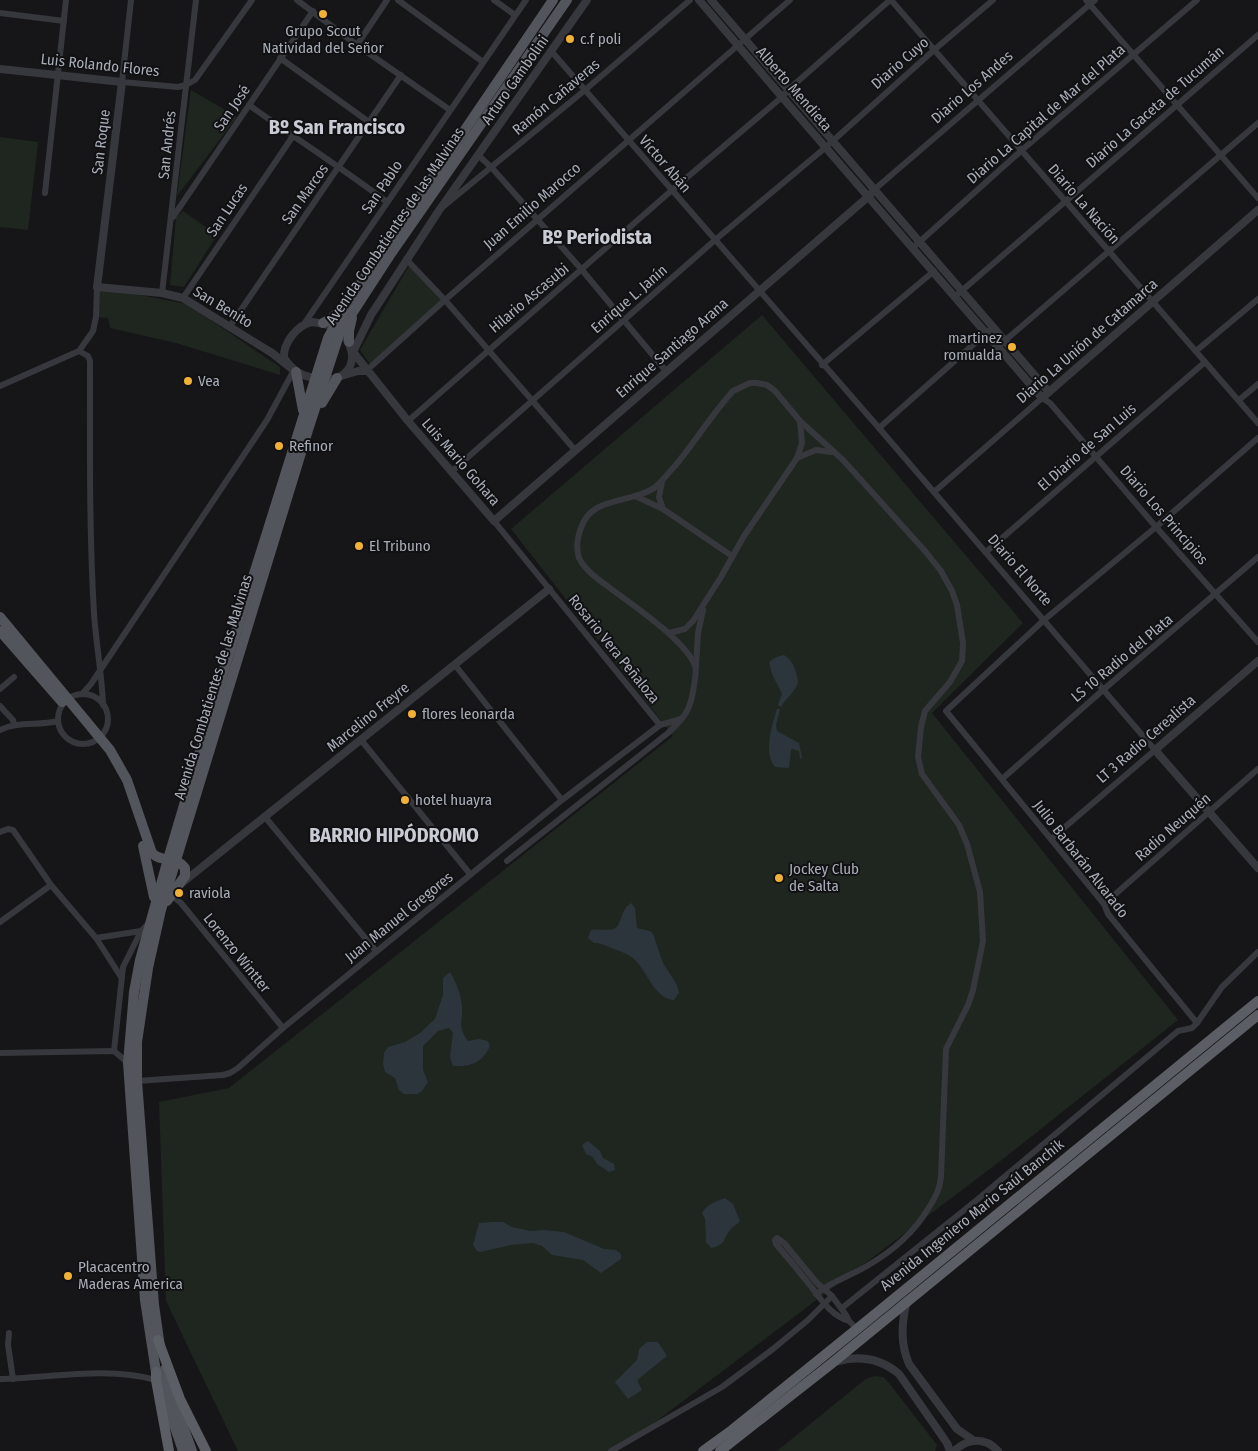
<svg xmlns="http://www.w3.org/2000/svg" width="1258" height="1451" font-family="'Fira Sans Condensed',sans-serif">
<rect width="100%" height="100%" fill="#161618"/>
<g fill="#1e261f">
<path d="M191,90L237,117L177,196Z"/>
<path d="M0,137L38,142L28,230L0,227Z"/>
<path d="M183,211L217,235L184,287L170,285L176,218Z"/>
<path d="M409,266L445,300L370,364L360,350Z"/>
<path d="M97,287L187,304L280,367V375L176,343L110,328L108,318L96,317Z"/>
<path d="M762,315L1023,623L932,713L1178,1020L1003,1159L617,1451H238L166,1301L159,1102L229,1088L673,736L511,529Z"/>
<path d="M874,1376L883,1377L889,1383L937,1445L935,1451H777L857,1386L866,1379Z"/>
</g>
<g fill="#2c353c">
<path d="M784,655C794,661 797,673 798,683C794,693 786,698 781,707L778,705L782,694L772,674L769,662L776,657Z"/>
<path d="M777,709H780L776,725L777,731L799,743L802,758L800,759L799,751L793,749L791,750L789,768L775,767C763,753 772,725 777,709Z"/>
<path d="M631,903L635,908L637,928L650,931L653,934L663,963L677,985L679,993L674,1000C654,999 647,970 634,959C626,952 618,951 609,947C603,945 601,943 594,943L588,938L591,930C599,928 607,932 616,928C623,920 621,909 631,903Z"/>
<path d="M450,972C456,982 461,994 462,1006C463,1022 457,1026 468,1041L479,1039L488,1041L490,1046C482,1063 471,1067 453,1066L450,1057L453,1033L449,1028L438,1031L423,1046V1070L428,1082L422,1091L417,1094H404L399,1090L395,1078L385,1072L383,1063L384,1053L388,1047L405,1042L420,1033L435,1019L443,995V978Z"/>
<path d="M588,1141L600,1151L603,1158L614,1164L615,1170L609,1172L597,1164L593,1157L586,1154L582,1145Z"/>
<path d="M725,1198L733,1204L740,1221C737,1225 734,1225 731,1229C723,1237 727,1245 711,1248L706,1242L705,1219L702,1213C706,1205 716,1201 725,1198Z"/>
<path d="M492,1222H503L512,1227L530,1231L544,1230L564,1232L604,1249L616,1250L621,1254V1259L601,1273L583,1260L552,1255L542,1246L533,1243L511,1245L480,1252L477,1251L473,1245L479,1223Z"/>
<path d="M647,1342H658L667,1356L637,1380L642,1390L628,1399L615,1382L637,1360L639,1349Z"/>
</g>
<g fill="none" stroke-linecap="round" stroke-linejoin="round">
<g stroke="#37383d" stroke-width="6">
<path d="M131,0L122,82L178,87L186,85L195,80L252,0"/>
<path d="M297,0L357,45L450,110"/>
<path d="M398,0L483,62"/>
<path d="M494,0L515,15"/>
<path d="M891,0L1258,423"/>
<path d="M1086,0L1258,198"/>
<path d="M0,13L64,21"/>
<path d="M357,45L387,0"/>
<path d="M552,52L879,428L1155,750L1051,839"/>
<path d="M280,58L369,122"/>
<path d="M249,105C295,138 342,168 387,202"/>
<path d="M478,155L492,168L582,270L666,371"/>
<path d="M875,189L1095,0"/>
<path d="M45,193L66,0"/>
<path d="M444,206L585,90L690,0"/>
<path d="M173,217L313,11"/>
<path d="M916,245L1022,150L1197,0"/>
<path d="M406,259L445,300L575,450"/>
<path d="M97,287L96,317L93,331L79,351L88,356L90,361C90,445 89,529 94,613C96,644 102,674 103,705"/>
<path d="M162,293L196,0"/>
<path d="M958,294L1258,35"/>
<path d="M183,298L293,136"/>
<path d="M304,324L526,0"/>
<path d="M230,326L401,75"/>
<path d="M1001,344L1258,123"/>
<path d="M1196,351L1258,299"/>
<path d="M822,365L934,271"/>
<path d="M366,371L445,300L790,0"/>
<path d="M0,386L79,351"/>
<path d="M1239,400L1258,384"/>
<path d="M408,421L671,191L782,97L788,90L890,0"/>
<path d="M879,428L993,327"/>
<path d="M797,458L816,450L831,452"/>
<path d="M451,472L715,240L826,147L934,50L993,0"/>
<path d="M662,482L659,497L663,509"/>
<path d="M934,492L1042,398L1050,403L1156,527L1258,642"/>
<path d="M635,496L663,509L732,556"/>
<path d="M494,521L660,725"/>
<path d="M986,552L1205,362"/>
<path d="M669,633L685,629L693,621L721,577L744,536L797,458L802,443L800,421"/>
<path d="M455,665L562,800"/>
<path d="M696,667L698,633L703,610"/>
<path d="M0,689L14,677"/>
<circle cx="83" cy="719" r="25"/>
<path d="M82,694L91,684L267,420L294,370"/>
<path d="M0,706L13,720L14,724"/>
<path d="M0,730C18,721 38,726 58,721"/>
<path d="M361,740L470,874"/>
<path d="M1002,779L1103,690L1258,557"/>
<path d="M265,817L376,951"/>
<path d="M0,832L8,829L13,830L51,885L96,938L121,977"/>
<path d="M507,861L668,733C685,717 691,710 694,685C695,679 697,671 695,666C686,640 628,602 606,585C596,578 584,569 579,558C576,548 577,538 581,528C591,496 630,504 654,488C662,482 668,473 675,466C695,442 712,414 733,391L750,383H757L767,385L775,391L800,421L843,460L925,551L941,571L952,591L957,605L963,643L962,661L950,682L925,711L921,727L918,757L922,774L959,825L967,844L980,892L983,941L973,990L968,1005L946,1049L941,1177C940,1189 935,1198 928,1209C913,1234 893,1251 867,1266C850,1276 832,1281 816,1294"/>
<path d="M171,895L181,903L283,1028"/>
<path d="M1104,904L1258,769"/>
<path d="M0,922L51,885"/>
<path d="M96,938L141,931"/>
<path d="M1197,1023L1108,914L1104,904L946,711L1044,620L1156,527L1258,438"/>
<path d="M114,1051L123,967L141,931L148,924"/>
<path d="M0,1053L114,1051L128,1063"/>
<path d="M137,1081L223,1075L230,1073L238,1068L283,1028L562,800L660,725L681,719"/>
<path d="M842,1308L978,1199L1178,1031L1192,1028L1197,1023L1222,987L1258,952"/>
<path d="M849,1321C830,1315 821,1299 809,1284C798,1270 787,1257 776,1244L775,1240L777,1238L784,1243L817,1283L832,1296L846,1315L849,1321L857,1329"/>
<path d="M9,1333L8,1345L13,1379"/>
<path d="M0,1379C51,1378 106,1366 156,1380"/>
<path d="M611,1451L722,1387L773,1349L808,1320L832,1296"/>
</g>
<g stroke="#37383d" stroke-width="8">
<path d="M699,0L782,97L1042,398L1258,210"/>
<path d="M711,0L1049,392"/>
<path d="M0,69L122,82L97,287L162,293L183,298L272,353L291,368"/>
<path d="M312,322C319,323 327,324 334,327C352,337 361,366 339,377C332,381 323,379 316,378C302,377 292,370 284,358C283,343 297,325 312,322Z"/>
<path d="M353,352L408,421L494,521L869,196L875,189"/>
<path d="M353,352L371,315L438,212L587,0"/>
<path d="M341,376L358,371H366"/>
<path d="M1258,661L1155,750L1258,868"/>
<path d="M182,883L549,589"/>
<path d="M907,1301C901,1323 900,1343 909,1364L957,1429L973,1440"/>
<path d="M835,1362C858,1355 880,1358 899,1374L947,1443L950,1451"/>
<path d="M954,1451C968,1438 985,1437 998,1451"/>
</g>
<g stroke="#53555c" stroke-width="10">
<path d="M323,323L331,319L338,312"/>
<path d="M349,342V331L352,318"/>
<path d="M296,372L303,410"/>
<path d="M322,403L337,378"/>
<path d="M0,617L110,750L127,780L152,853C161,863 175,855 185,868V876L167,901"/>
<path d="M0,631L62,702"/>
<path d="M143,846L154,897"/>
<path d="M160,1347L154,1305L137,1081V1042L148,968L161,910L176,860L308,430L340,332L390,255L567,0"/>
<path d="M165,1369L171,1393L192,1451"/>
<path d="M183,1451L156,1372L145,1300L128,1063L134,992L140,960L168,859L227,660L328,338L348,302L553,0"/>
</g>
<g stroke="#5b5e65" stroke-width="10">
<path d="M158,1340L180,1399L206,1451"/>
<path d="M156,1372V1380L169,1451"/>
<path d="M703,1451L732,1430L857,1329L1258,1001"/>
<path d="M720,1451L831,1364L1258,1015"/>
</g>
</g>
<g fill="#f2b134" stroke="#111113" stroke-width="2">
<circle cx="323" cy="14" r="5"/>
<circle cx="570" cy="39" r="5"/>
<circle cx="1012" cy="347" r="5"/>
<circle cx="188" cy="381" r="5"/>
<circle cx="279" cy="446" r="5"/>
<circle cx="359" cy="546" r="5"/>
<circle cx="412" cy="714" r="5"/>
<circle cx="405" cy="800" r="5"/>
<circle cx="779" cy="878" r="5"/>
<circle cx="179" cy="893" r="5"/>
<circle cx="68" cy="1276" r="5"/>
</g>
<g text-anchor="middle" dominant-baseline="central" stroke-width="4" stroke-linejoin="round" paint-order="stroke">
<g font-size="15" fill="#a8adb8" stroke="#111113" text-anchor="start">
<text x="323" y="31" text-anchor="middle">Grupo Scout<tspan x="323" dy="17">Natividad del Señor</tspan></text>
<text x="580" y="39">c.f poli</text>
<text x="1002" y="338" text-anchor="end">martinez<tspan x="1002" dy="17">romualda</tspan></text>
<text x="198" y="381">Vea</text>
<text x="289" y="446">Refinor</text>
<text x="369" y="546">El Tribuno</text>
<text x="422" y="714">flores leonarda</text>
<text x="415" y="800">hotel huayra</text>
<text x="789" y="869">Jockey Club<tspan x="789" dy="17">de Salta</tspan></text>
<text x="189" y="893">raviola</text>
<text x="78" y="1267">Placacentro<tspan x="78" dy="17">Maderas America</tspan></text>
</g>
<g font-size="15" fill="#a8adb8" stroke="#111113">
<text transform="translate(900 63) rotate(-41)">Diario Cuyo</text>
<text transform="translate(100 65) rotate(6)">Luis Rolando Flores</text>
<text transform="translate(515 80) rotate(-55)">Arturo Gambolini</text>
<text transform="translate(972 87) rotate(-41)">Diario Los Andes</text>
<text transform="translate(794 89) rotate(49)">Alberto Mendieta</text>
<text transform="translate(556 97) rotate(-40)">Ramón Cañaveras</text>
<text transform="translate(1155 107) rotate(-41)">Diario La Gaceta de Tucumán</text>
<text transform="translate(232 108) rotate(-56)">San José</text>
<text transform="translate(1046 114) rotate(-41)">Diario La Capital de Mar del Plata</text>
<text transform="translate(101 142) rotate(-83)">San Roque</text>
<text transform="translate(167 145) rotate(-84)">San Andrés</text>
<text transform="translate(665 164) rotate(49)">Víctor Abán</text>
<text transform="translate(382 187) rotate(-56)">San Pablo</text>
<text transform="translate(305 194) rotate(-55)">San Marcos</text>
<text transform="translate(1084 204) rotate(49)">Diario La Nación</text>
<text transform="translate(532 206) rotate(-41)">Juan Emilio Marocco</text>
<text transform="translate(227 210) rotate(-56)">San Lucas</text>
<text transform="translate(395 226) rotate(-56)">Avenida Combatientes de las Malvinas</text>
<text transform="translate(529 298) rotate(-40)">Hilario Ascasubi</text>
<text transform="translate(629 299) rotate(-41)">Enrique L. Janín</text>
<text transform="translate(223 307) rotate(31)">San Benito</text>
<text transform="translate(1087 341) rotate(-41)">Diario La Unión de Catamarca</text>
<text transform="translate(672 348) rotate(-41)">Enrique Santiago Arana</text>
<text transform="translate(1087 447) rotate(-41)">El Diario de San Luis</text>
<text transform="translate(461 462) rotate(49)">Luis Mario Gohara</text>
<text transform="translate(1164 515) rotate(49)">Diario Los Principios</text>
<text transform="translate(1020 570) rotate(49)">Diario El Norte</text>
<text transform="translate(614 649) rotate(51)">Rosario Vera Peñaloza</text>
<text transform="translate(1122 658) rotate(-40)">LS 10 Radio del Plata</text>
<text transform="translate(213 687) rotate(-73)">Avenida Combatientes de las Malvinas</text>
<text transform="translate(368 717) rotate(-39)">Marcelino Freyre</text>
<text transform="translate(1146 739) rotate(-41)">LT 3 Radio Cerealista</text>
<text transform="translate(1173 827) rotate(-41)">Radio Neuquén</text>
<text transform="translate(1081 859) rotate(52)">Julio Barbarán Alvarado</text>
<text transform="translate(399 917) rotate(-39)">Juan Manuel Gregores</text>
<text transform="translate(237 953) rotate(51)">Lorenzo Wintter</text>
<text transform="translate(972 1215) rotate(-39)">Avenida Ingeniero Mario Saúl Banchik</text>
</g>
<g font-size="20" font-weight="bold" fill="#c9ccd4" stroke="#111113">
<text x="337" y="127">Bº San Francisco</text>
<text x="597" y="237">Bº Periodista</text>
<text x="394" y="835">BARRIO HIPÓDROMO</text>
</g>
</g>
</svg>
